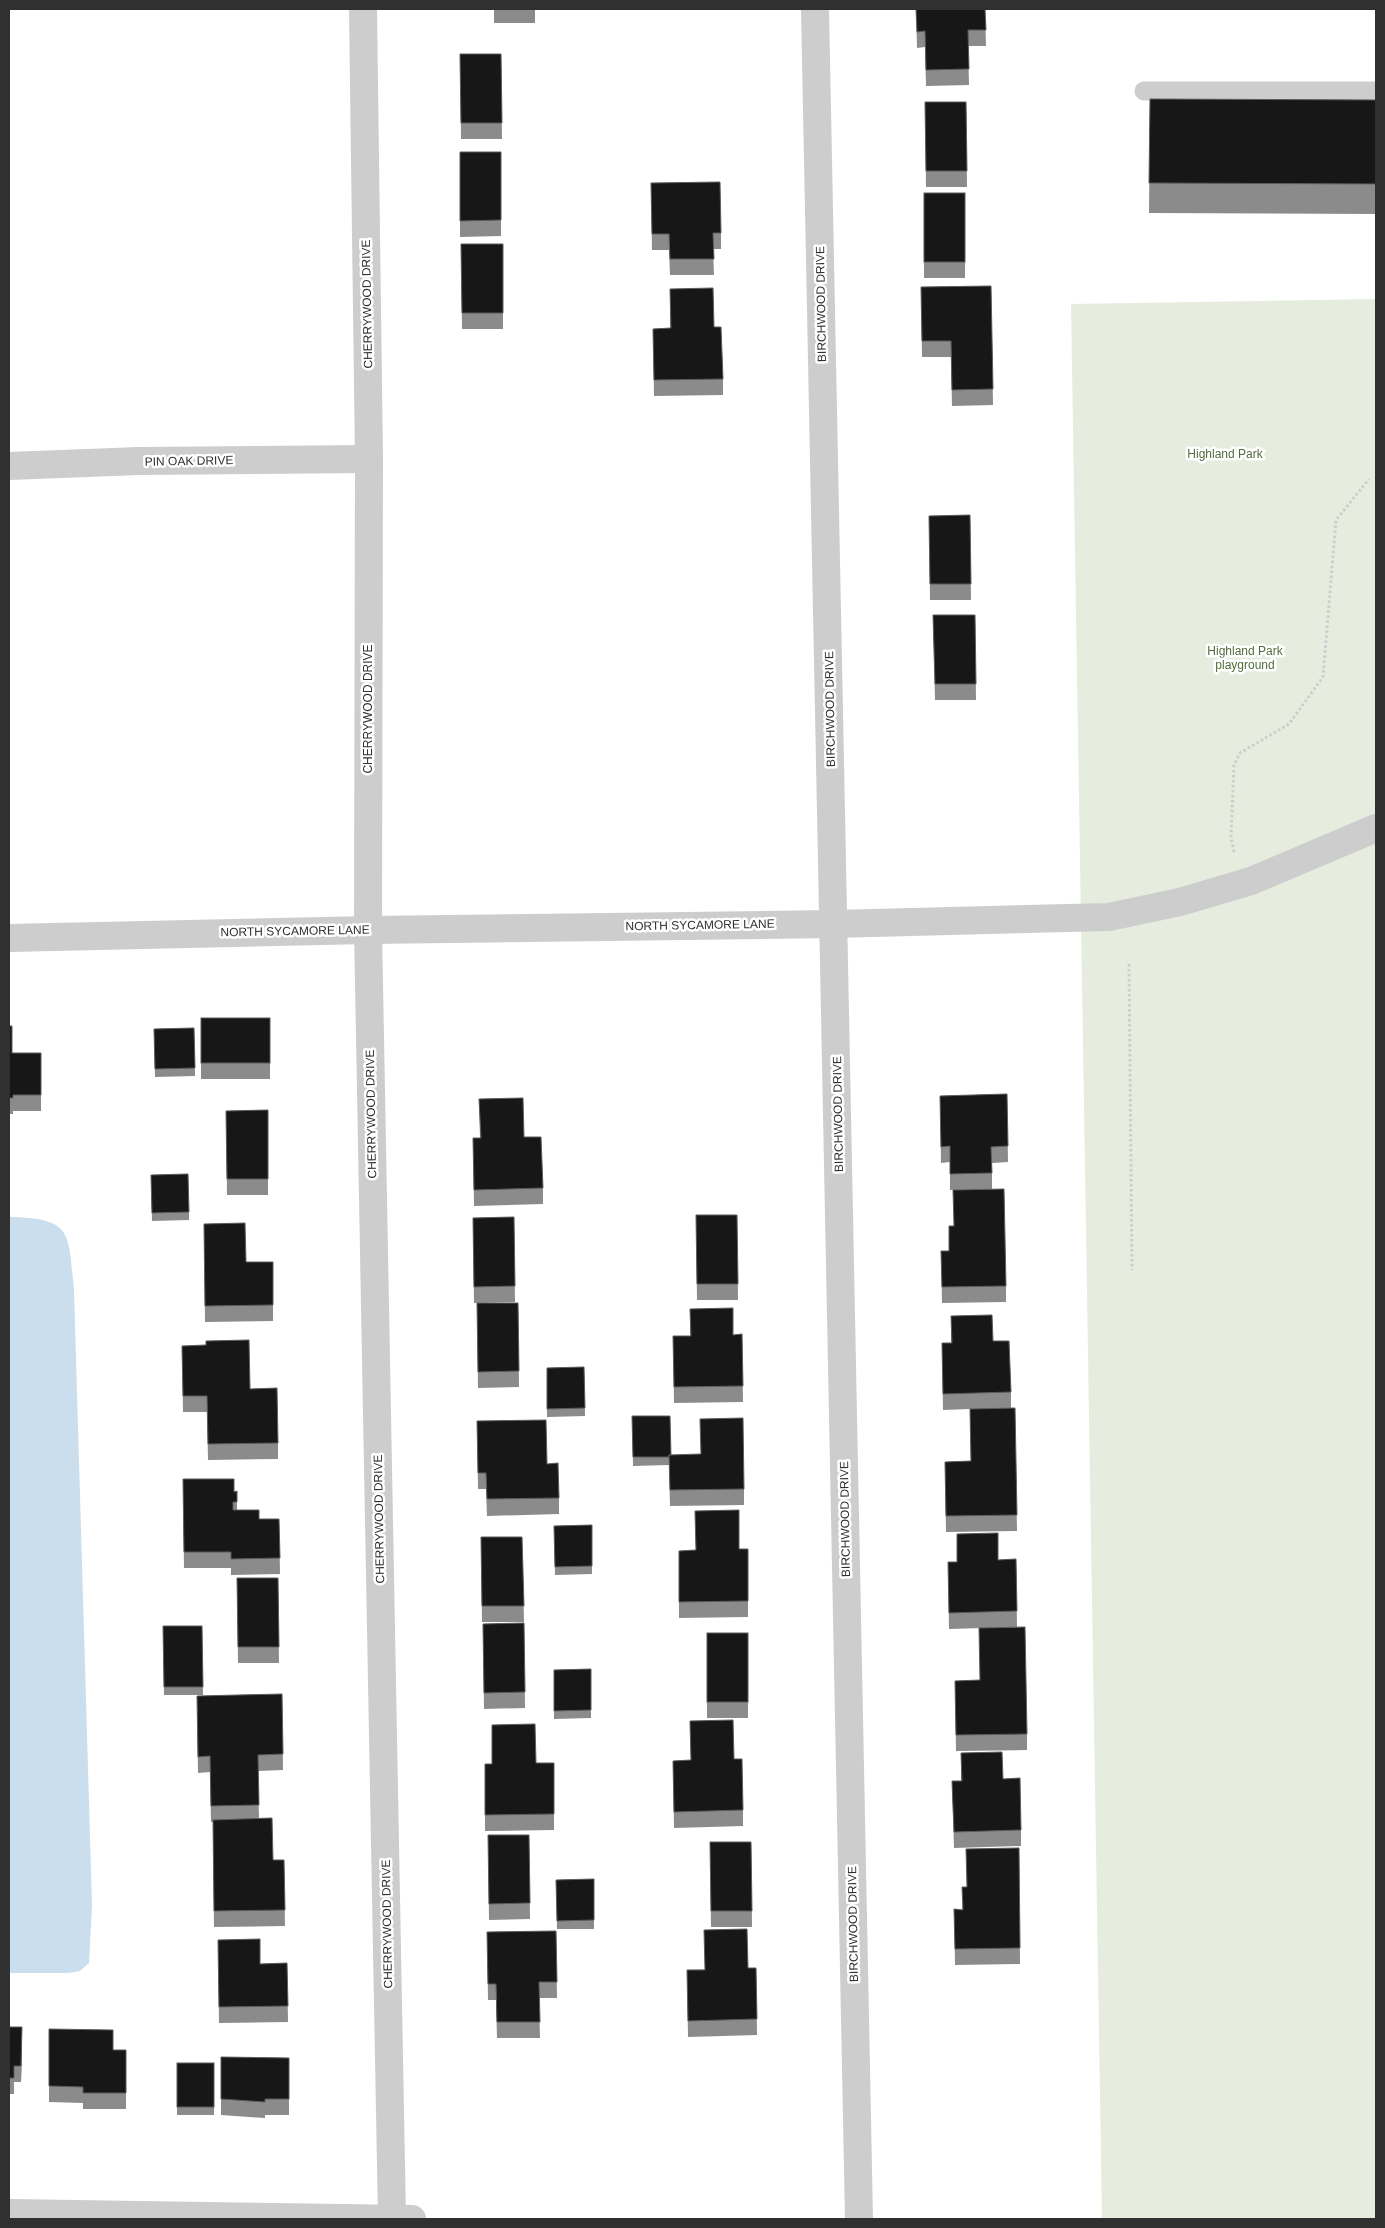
<svg xmlns="http://www.w3.org/2000/svg" width="1385" height="2228" font-family="Arial,sans-serif">
<rect width="100%" height="100%" fill="#fff"/>
<path fill="#e6edde" d="M1376,299V2219H1102L1071,304Z"/>
<path fill="#cadeed" d="M9,1217C74,1218 68,1233 74,1290L92,1905L89,1963L80,1971L68,1973H9Z"/>
<g fill="none" stroke-linecap="round" stroke-linejoin="round">
<g stroke="#cdcdcd" stroke-width="3" stroke-dasharray="2.5 2.5" stroke-linecap="butt">
<path d="M1234,852L1231,837L1234,765L1240,753L1289,724L1323,677L1336,520L1369,479"/>
<path d="M1129,964L1132,1270"/>
</g>
<path stroke="#cdcdcd" stroke-width="19" d="M1144,91H1376"/>
<g stroke="#cdcdcd" stroke-width="28">
<path d="M363,9L369,459L368,930L392,2219"/>
<path d="M815,9L859,2219"/>
<path d="M9,466L139,461L369,459"/>
<path d="M9,938L368,930L834,924L1109,917L1180,902L1251,881L1376,828"/>
<path d="M9,2213L412,2219"/>
</g>
</g>
<g fill="#8b8b8b">
<rect x="494" y="9" width="41" height="14"/>
<path d="M916,9H985L986,46H968L969,85L926,86L925,47L917,48Z"/>
<path d="M460,54H501L502,139H461Z"/>
<path d="M1150,99L1376,100V214L1149,213Z"/>
<path d="M925,102H966L967,187H926Z"/>
<path d="M460,152H501V236L460,237Z"/>
<path d="M651,183L721,233V249H713L714,275H670L669,250H652Z"/>
<rect x="924" y="193" width="41" height="85"/>
<path d="M461,244H503V329H462Z"/>
<path d="M991,286L993,405L952,406L951,357H922L921,287Z"/>
<path d="M670,289L714,327L723,379V395L654,396L653,329L670,328Z"/>
<path d="M970,515L971,600H930L929,516Z"/>
<path d="M933,615H975L976,700H935Z"/>
<rect x="201" y="1018" width="69" height="61"/>
<path d="M9,1026L12,1053H41V1111H13V1114H9Z"/>
<path d="M194,1028L195,1076L155,1077L154,1029Z"/>
<path d="M1007,1094L1008,1162L992,1163V1189L950,1190V1162L941,1163L940,1096Z"/>
<path d="M479,1099L524,1137L543,1188V1204L474,1206L473,1138H480Z"/>
<path d="M268,1110V1195H227L226,1111Z"/>
<path d="M151,1175L189,1212V1220L152,1221Z"/>
<path d="M696,1215H737L738,1300H697Z"/>
<path d="M514,1217L515,1302L474,1303L473,1218Z"/>
<path d="M204,1224L246,1262H273V1321L205,1322Z"/>
<path d="M941,1251L1006,1286V1302L942,1303Z"/>
<path d="M477,1303H518L519,1387L478,1388Z"/>
<path d="M690,1309L733,1335L742,1334L743,1402L674,1403L673,1336H690Z"/>
<path d="M951,1316L993,1341L1011,1392V1408H1015L1017,1531L946,1532L945,1462L971,1461L970,1409L943,1410L942,1343H951Z"/>
<path d="M182,1346L250,1389L278,1443V1459L208,1460L207,1412H183Z"/>
<path d="M584,1367L585,1416L547,1417V1368Z"/>
<path d="M632,1416L671,1455L744,1489V1505L670,1506L669,1465L633,1466Z"/>
<path d="M477,1421L547,1464L559,1498V1514L487,1516L486,1489H478Z"/>
<path d="M183,1479L234,1491H237V1510L259,1519H279L280,1574L231,1575V1568H184Z"/>
<path d="M695,1511L739,1549H748V1617L679,1618V1551L696,1550Z"/>
<path d="M592,1525V1574L555,1575L554,1526Z"/>
<path d="M957,1534L998,1560L1016,1559L1017,1627L949,1629L948,1562H957Z"/>
<path d="M481,1537H522L524,1622H482Z"/>
<path d="M237,1578H278L279,1663H238Z"/>
<path d="M524,1623L525,1708L484,1709L483,1624Z"/>
<path d="M163,1626H202L203,1695H164Z"/>
<rect x="707" y="1633" width="41" height="85"/>
<path d="M591,1669V1718L554,1719V1670Z"/>
<path d="M980,1680L1027,1734V1750L956,1751L955,1681Z"/>
<path d="M282,1694L283,1770L258,1771L259,1819L273,1860H284L285,1926L214,1927L213,1822H211L210,1772L198,1773L197,1712Z"/>
<path d="M690,1721L734,1759L743,1810V1826L674,1828L673,1761L691,1760Z"/>
<path d="M961,1753L1003,1779L1021,1830V1846L954,1848L952,1781H961Z"/>
<path d="M554,1763V1830L485,1831V1764Z"/>
<path d="M488,1835H529L530,1919L489,1920Z"/>
<path d="M710,1842H751L752,1927H711Z"/>
<path d="M1019,1848L1020,1964L955,1965L954,1909L962,1910L966,1887Z"/>
<path d="M594,1879V1929H557L556,1880Z"/>
<path d="M556,1931L557,1998H539L540,2038H497L496,2000H488L487,1932Z"/>
<path d="M218,1940L260,1964L287,1963L288,2022L219,2023Z"/>
<path d="M756,1968L757,2035L688,2037L687,1970Z"/>
<path d="M9,2027L22,2043L21,2082H14V2094H9Z"/>
<path d="M49,2029L113,2050H126V2109H83V2103L49,2102Z"/>
<path d="M221,2057L289,2058V2115H265V2118L221,2115Z"/>
<rect x="177" y="2063" width="37" height="52"/>
</g>
<path fill="#5d5d5d" d="M22,2027V2043L21,2082V2066Z"/>
<g fill="#171717" stroke="#5d5d5d">
<path d="M916,9H985L986,30H968L969,69L926,70L925,31L917,32Z"/>
<path d="M460,54H501L502,123H461Z"/>
<path d="M1150,99L1376,100V184L1149,183Z"/>
<path d="M925,102H966L967,171H926Z"/>
<path d="M460,152H501V220L460,221Z"/>
<path d="M720,182L721,233H713L714,259H670L669,234H652L651,183Z"/>
<rect x="924" y="193" width="41" height="69"/>
<path d="M461,244H503V313H462Z"/>
<path d="M991,286L993,389L952,390L951,341H922L921,287Z"/>
<path d="M713,288L714,327H721L723,379L654,380L653,329L671,328L670,289Z"/>
<path d="M970,515L971,584H930L929,516Z"/>
<path d="M933,615H975L976,684H935Z"/>
<rect x="201" y="1018" width="69" height="45"/>
<path d="M9,1026H12V1053H41V1095H13V1098H9Z"/>
<path d="M194,1028L195,1068L155,1069L154,1029Z"/>
<path d="M1007,1094L1008,1146L991,1147L992,1173L950,1174V1146L941,1147L940,1096Z"/>
<path d="M523,1098L524,1137H541L543,1188L474,1190L473,1138H481L479,1099Z"/>
<path d="M268,1110V1179H227L226,1111Z"/>
<path d="M188,1174L189,1212L152,1213L151,1175Z"/>
<path d="M1004,1189L1006,1286L942,1287L941,1251H949V1226H954L953,1190Z"/>
<path d="M696,1215H737L738,1284H697Z"/>
<path d="M514,1217L515,1286L474,1287L473,1218Z"/>
<path d="M245,1223L246,1262H273V1305L205,1306L204,1224Z"/>
<path d="M477,1303H518L519,1371L478,1372Z"/>
<path d="M733,1308V1335L742,1334L743,1386L674,1387L673,1336H691L690,1309Z"/>
<path d="M992,1315L993,1341H1009L1011,1392L943,1394L942,1343H952L951,1316Z"/>
<path d="M249,1340L250,1389L277,1388L278,1443L208,1444L207,1396H183L182,1346L206,1345V1341Z"/>
<path d="M584,1367L585,1408L547,1409V1368Z"/>
<path d="M1015,1408L1017,1515L946,1516L945,1462L971,1461L970,1409Z"/>
<path d="M632,1416H670L671,1455H669V1457H633Z"/>
<path d="M743,1418L744,1489L670,1490L669,1455L701,1454L700,1419Z"/>
<path d="M546,1420L547,1464L558,1463L559,1498L487,1499L486,1473H478L477,1421Z"/>
<path d="M183,1479H234V1492L237,1491V1502H233V1510H259V1519H279L280,1558L231,1559V1552H184Z"/>
<path d="M739,1510V1549H748V1601L679,1602V1551L696,1550L695,1511Z"/>
<path d="M592,1525V1566L555,1567L554,1526Z"/>
<path d="M998,1533V1560L1016,1559L1017,1611L949,1613L948,1562H957V1534Z"/>
<path d="M481,1537H522L524,1606H482Z"/>
<path d="M237,1578H278L279,1647H238Z"/>
<path d="M524,1623L525,1692L484,1693L483,1624Z"/>
<path d="M163,1626H202L203,1687H164Z"/>
<path d="M1025,1627L1027,1734L956,1735L955,1681L980,1680L979,1628Z"/>
<rect x="707" y="1633" width="41" height="69"/>
<path d="M591,1669V1710L554,1711V1670Z"/>
<path d="M282,1694L283,1754L258,1755L259,1805L211,1806L210,1756L198,1757L197,1696Z"/>
<path d="M733,1720L734,1759H742L743,1810L674,1812L673,1761L691,1760L690,1721Z"/>
<path d="M535,1724L536,1763H554V1814L485,1815V1764H492V1725Z"/>
<path d="M1002,1752L1003,1779L1020,1778L1021,1830L954,1832L952,1781H962L961,1753Z"/>
<path d="M272,1818L273,1860H284L285,1910L214,1911L213,1820Z"/>
<path d="M488,1835H529L530,1903L489,1904Z"/>
<path d="M710,1842H751L752,1911H711Z"/>
<path d="M1019,1848L1020,1948L955,1949L954,1909L963,1910L962,1887H967L966,1849Z"/>
<path d="M594,1879V1920L557,1921L556,1880Z"/>
<path d="M747,1929L748,1968H756L757,2019L688,2021L687,1970H705L704,1930Z"/>
<path d="M556,1931L557,1982H539L540,2022H497L496,1984H488L487,1932Z"/>
<path d="M260,1939V1964L287,1963L288,2006L219,2007L218,1940Z"/>
<path d="M9,2027H22L21,2066H14V2078H9Z"/>
<path d="M49,2029L113,2030V2050H126V2093H83V2087L49,2086Z"/>
<path d="M221,2057L289,2058V2099H265V2102L221,2099Z"/>
<rect x="177" y="2063" width="37" height="44"/>
</g>
<g text-anchor="middle" dominant-baseline="central" stroke-width="5" stroke-linejoin="round" paint-order="stroke">
<g font-size="12" fill="#303030" stroke="#fff">
<text transform="translate(367 304) rotate(-91)">CHERRYWOOD DRIVE</text>
<text transform="translate(821 304) rotate(-91)">BIRCHWOOD DRIVE</text>
<text transform="translate(189 461) rotate(-1)">PIN OAK DRIVE</text>
<text transform="translate(368 709) rotate(-90)">CHERRYWOOD DRIVE</text>
<text transform="translate(830 709) rotate(-91)">BIRCHWOOD DRIVE</text>
<text transform="translate(700 925) rotate(-1)">NORTH SYCAMORE LANE</text>
<text transform="translate(295 931) rotate(-1)">NORTH SYCAMORE LANE</text>
<text transform="translate(371 1114) rotate(-91)">CHERRYWOOD DRIVE</text>
<text transform="translate(838 1114) rotate(-91)">BIRCHWOOD DRIVE</text>
<text transform="translate(379 1519) rotate(-91)">CHERRYWOOD DRIVE</text>
<text transform="translate(845 1519) rotate(-91)">BIRCHWOOD DRIVE</text>
<text transform="translate(387 1924) rotate(-91)">CHERRYWOOD DRIVE</text>
<text transform="translate(853 1924) rotate(-91)">BIRCHWOOD DRIVE</text>
</g>
<g font-size="12" fill="#526d3c" stroke="#fff">
<text x="1225" y="454">Highland Park</text>
<text x="1245" y="651">Highland Park<tspan x="1245" dy="14">playground</tspan></text>
</g>
</g>
<rect width="1385" height="2228" fill="none" stroke="#303030" stroke-width="20"/>
</svg>
